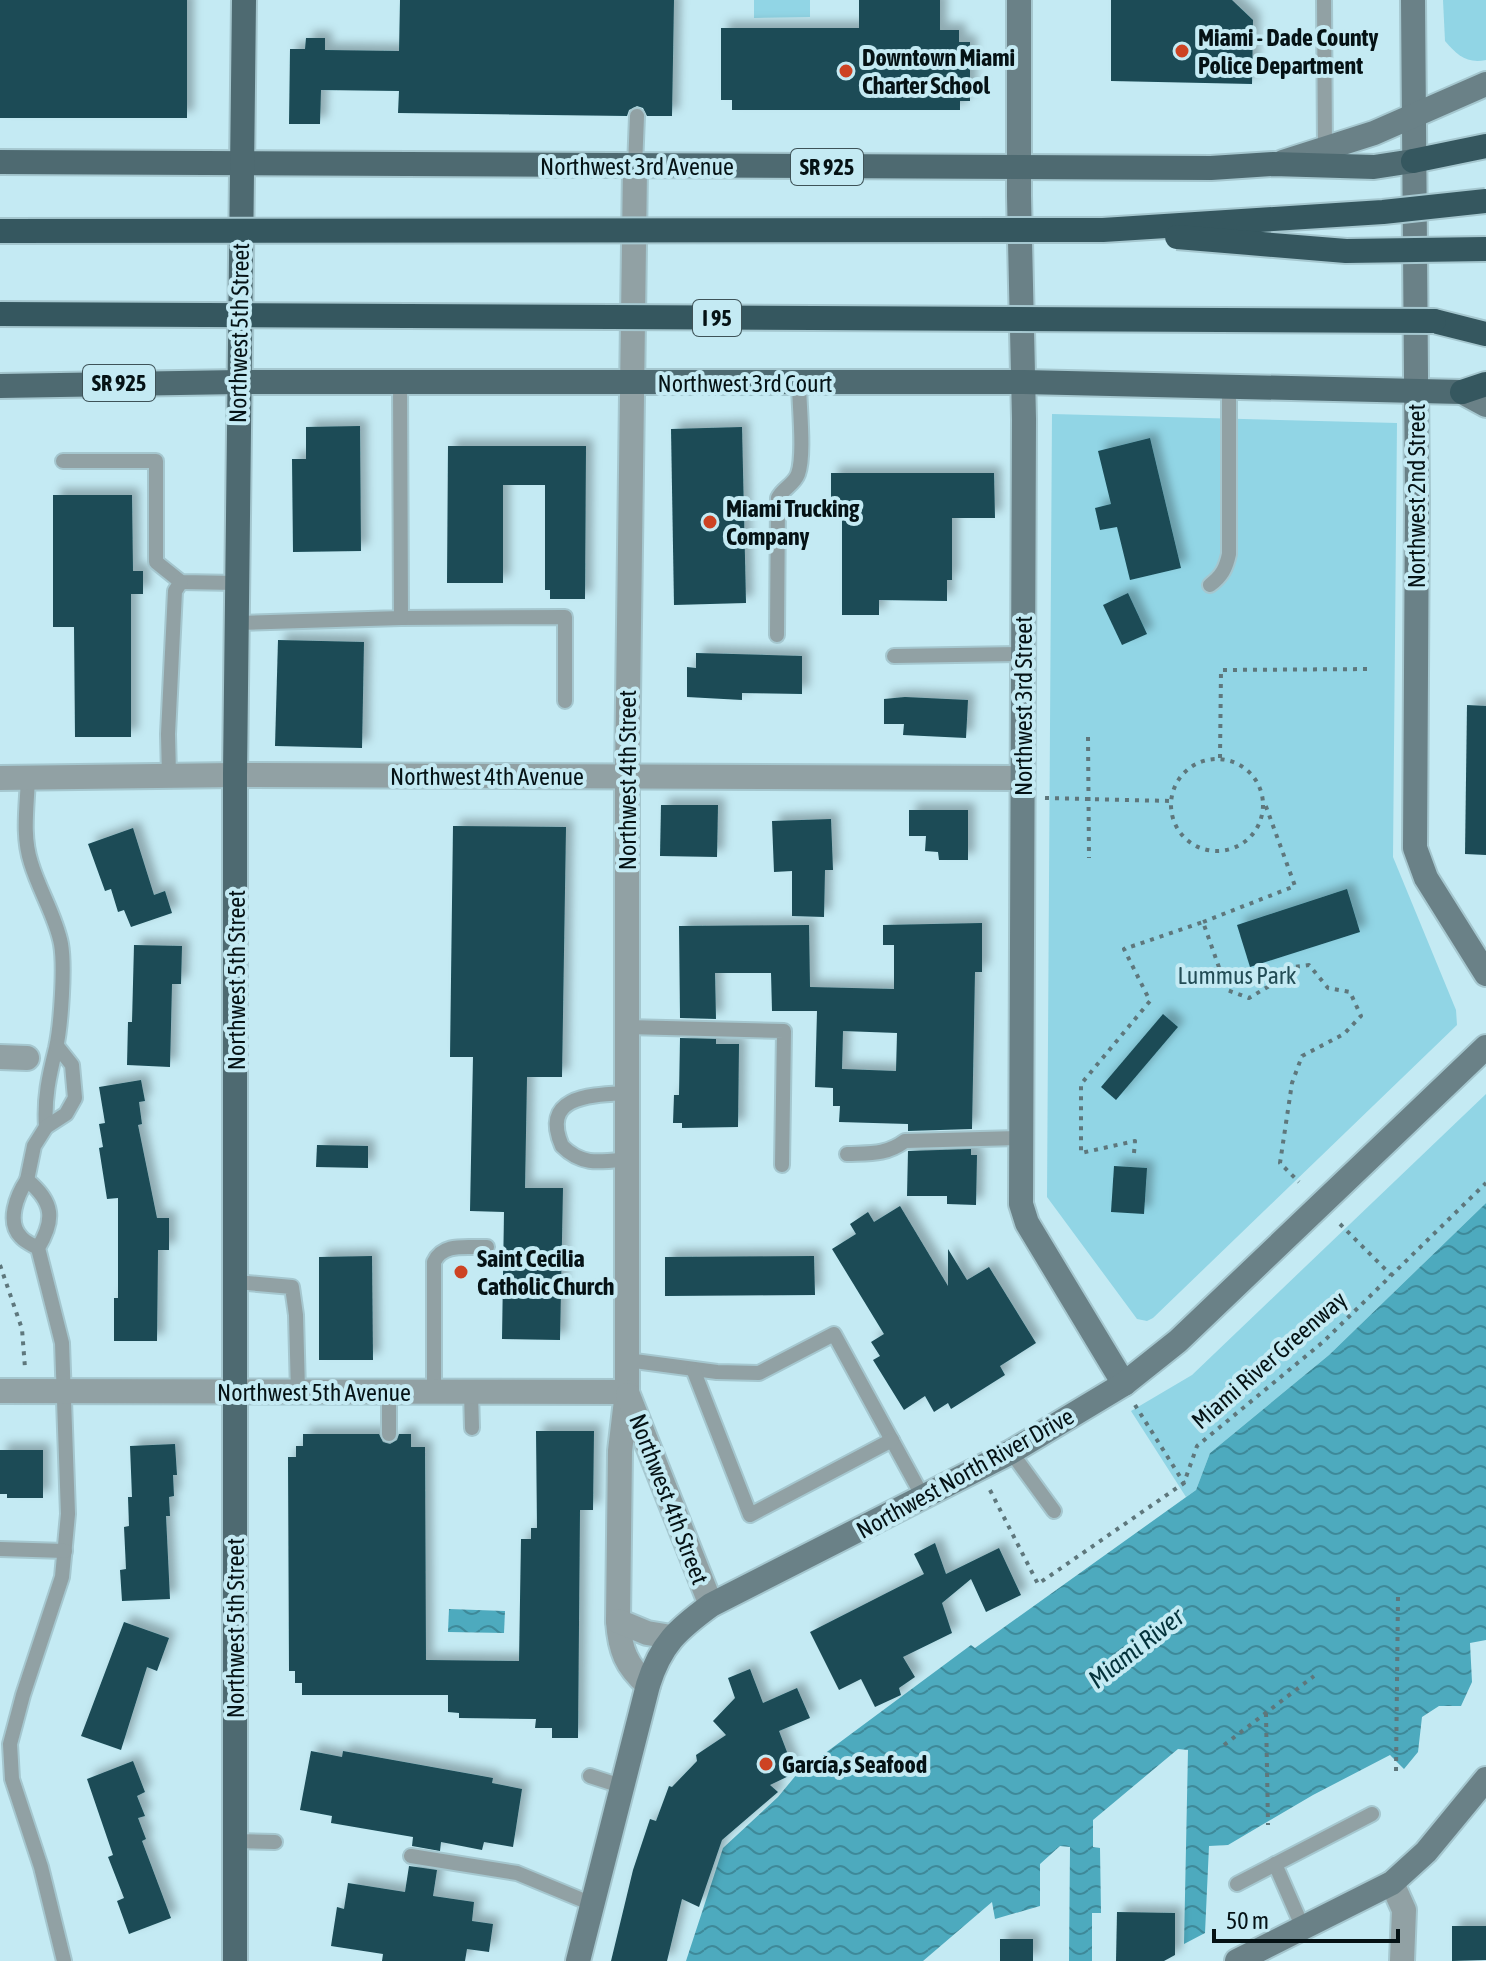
<svg xmlns="http://www.w3.org/2000/svg" width="1486" height="1961" font-family="'Asap Condensed',sans-serif">
<defs>
<pattern id="water-waves" width="16" height="10" patternUnits="userSpaceOnUse" patternTransform="scale(2)"><rect width="16" height="10" fill="#4daabe"/><path d="M0 5q4-4 8 0t8 0" fill="none" stroke="#3e8999"/></pattern>
<filter id="shadow"><feDropShadow dx="7" dy="-7" stdDeviation="4" flood-color="#0004"/></filter>
</defs>
<rect width="100%" height="100%" fill="#c4eaf3"/>
<g fill="#91d5e5">
<path d="M754,0H810V17L754,18Z"/>
<path d="M1443,0H1486V60C1467,64 1457,55 1445,41Z"/>
<path d="M1052,414L1397,423L1393,857L1456,1010L1457,1025L1153,1318L1147,1321L1137,1319L1047,1197Z"/>
<path d="M1486,1094V1203L1329,1355L1210,1453L1196,1490L1186,1497L1131,1411L1192,1375Z"/>
</g>
<g fill="url(#water-waves)">
<path d="M1486,1203V1640L1470,1643L1472,1682L1461,1706H1439L1422,1717L1418,1752L1404,1769L1390,1755L1313,1795L1228,1845L1209,1846L1205,1933L1184,1944L1188,1750L1178,1749L1093,1820V1847L1100,1848L1101,1913H1092V1961H1069L1070,1847L1060,1846L1040,1864V1906L995,1919L992,1902L923,1961H686L723,1848L778,1797L797,1774L971,1645L975,1648L1196,1490L1210,1453L1329,1355Z"/>
<path d="M449,1609L505,1611L504,1633L448,1632Z"/>
</g>
<g fill="#1a4c57" fill-rule="evenodd" filter="url(#shadow)">
<rect x="0" y="0" width="187" height="118"/>
<path d="M400,0H674L672,116H647L643,108L637,106L629,110L627,116L398,113L399,91L321,90L320,124H289L290,49H305L306,38H325V50L399,51Z"/>
<path d="M859,0H940V30H959V42H970V101H960V110H732V100H721V28H859Z"/>
<path d="M1111,0H1232L1253,20L1252,84L1111,81Z"/>
<path d="M360,426L361,551L293,552L292,459H306V427Z"/>
<path d="M742,427L746,603L674,605L671,429Z"/>
<path d="M1150,438L1181,568L1130,580L1117,527L1100,530L1095,508L1111,504L1098,451Z"/>
<path d="M448,446H586L585,599H550V590H545V485H503V583H447Z"/>
<path d="M831,473H994L995,518H952V580H947V601L879,600V615H842V518H831Z"/>
<path d="M53,495H132L133,571H143V594H131V737H75L74,627H53Z"/>
<path d="M1128,593L1147,634L1122,645L1103,605Z"/>
<path d="M278,640L364,642L362,748L275,746Z"/>
<path d="M696,653L802,656V694L742,693V700L687,697V667L696,668Z"/>
<path d="M905,697L968,700L966,738L903,735L904,724H884V699Z"/>
<path d="M1467,705L1486,706V855L1465,854Z"/>
<path d="M661,805H718L717,857L660,856Z"/>
<path d="M909,810H968V860H939L938,852L925,851L926,836H909Z"/>
<path d="M831,819L833,870H825L824,917L792,916V871L774,872L772,821Z"/>
<path d="M453,826L566,827L562,1077H527L525,1188H563L560,1340L502,1339L504,1212L470,1211L473,1057H450Z"/>
<path d="M133,828L154,895L165,891L172,913L131,927L124,910L118,912L111,889L105,891L88,844Z"/>
<path d="M1347,889L1360,932L1250,967L1237,925Z"/>
<path d="M982,923V972H975L972,1129L908,1131V1124L839,1122L840,1106H833V1088L815,1087L817,1011H772L771,973H715L716,1019L680,1018L679,926L809,925L810,987L894,989V945H883V925ZM843,1031L897,1033L896,1071L842,1069Z"/>
<path d="M134,945L182,946L181,984H172L170,1067L127,1065L128,1022H132Z"/>
<path d="M1163,1014L1178,1027L1116,1100L1101,1087Z"/>
<path d="M680,1038L716,1039V1044H739L738,1127L682,1128V1123H673L674,1095H679Z"/>
<path d="M141,1080L145,1101L139,1102L142,1124L138,1125L157,1218H169V1250H158L157,1341H114V1298H118V1198L107,1199L99,1148L103,1147L99,1124L105,1123L99,1087Z"/>
<path d="M317,1145L368,1146V1168L316,1167Z"/>
<path d="M971,1149V1155H977L976,1205L947,1204V1196H907L908,1151Z"/>
<path d="M1114,1166L1147,1168L1144,1214L1111,1212Z"/>
<path d="M900,1206L948,1286V1249L967,1280L989,1267L1036,1343L1000,1366L1005,1375L951,1409L948,1403L934,1412L925,1396L904,1410L873,1360L880,1356L871,1342L884,1334L832,1249L856,1234L850,1224L868,1212L874,1222Z"/>
<path d="M372,1256L373,1360H319V1257Z"/>
<path d="M814,1256L815,1295L665,1296V1257Z"/>
<path d="M536,1431H594L593,1510H580L578,1738H552V1728H535L536,1719L459,1718V1713L448,1712V1695H302V1683H295V1671H289L288,1457H296V1446H303V1434H379L383,1442L390,1444L397,1440L399,1434H411V1447H425L426,1660L519,1661L521,1539H531V1528H537Z"/>
<path d="M175,1444L177,1475H173L174,1496L169,1497L170,1516H166L170,1599L122,1601L120,1570L126,1569L124,1527L129,1526L128,1497H132L130,1446Z"/>
<path d="M0,1450H43V1498H7V1494H0Z"/>
<path d="M935,1543L946,1574L999,1548L1021,1595L986,1612L971,1579L942,1603L952,1633L903,1657L915,1677L899,1688L901,1695L875,1707L861,1679L839,1690L810,1632L924,1574L914,1554Z"/>
<path d="M124,1622L169,1638L157,1671L147,1667L121,1750L81,1736Z"/>
<path d="M750,1669L763,1703L797,1688L810,1718L779,1731L795,1773L770,1785L778,1792L722,1840L699,1907L682,1899L667,1961H611L633,1870L650,1819L656,1821L669,1786L672,1787L697,1761L696,1755L726,1735L713,1721L735,1698L728,1678Z"/>
<path d="M311,1751L342,1757L343,1751L493,1778L492,1783L522,1789L513,1847L484,1842L482,1850L441,1842L440,1851L412,1846L413,1837L331,1823L332,1816L300,1810Z"/>
<path d="M133,1761L145,1792L137,1796L145,1816L138,1818L146,1839L142,1841L171,1918L129,1934L117,1901L124,1898L108,1857L113,1855L87,1779Z"/>
<path d="M409,1866L437,1870L433,1896L474,1902L472,1921L493,1924L489,1952L467,1949L465,1961H382L383,1954L331,1946L337,1907L344,1909L348,1883L405,1892Z"/>
<path d="M1117,1912L1175,1913V1955L1164,1961H1116Z"/>
<path d="M1452,1926H1486V1960L1452,1961Z"/>
<rect x="1000" y="1939" width="33" height="22"/>
</g>
<g fill="none" stroke-linecap="round" stroke-linejoin="round">
<g stroke="#a5c7cf" stroke-width="18">
<g id="lane">
<path d="M1324,0L1325,150"/>
<path d="M635,167L637,116"/>
<path d="M63,461H156V562L181,582L237,583"/>
<path d="M1210,585C1222,576 1226,568 1229,554V387"/>
<path d="M401,618L565,617V701"/>
<path d="M236,623L401,618L400,381"/>
<path d="M777,635L778,498C783,488 794,485 798,474C805,455 799,405 799,383"/>
<path d="M894,656L1023,654"/>
<path d="M169,776L168,734L175,591L181,582"/>
<path d="M28,778C27,806 22,836 31,863C39,890 56,917 61,944C65,967 61,1025 56,1048C49,1076 44,1098 46,1127"/>
<path d="M627,1027L784,1031L782,1165"/>
<path d="M627,1093C592,1095 540,1095 562,1146C582,1166 600,1162 627,1159"/>
<path d="M847,1154C870,1153 886,1155 905,1141L1022,1138"/>
<path d="M27,1180L34,1146L46,1127L66,1114L75,1098L72,1065L57,1046"/>
<path d="M38,1248C33,1245 25,1242 21,1237C6,1222 17,1195 27,1180C54,1202 55,1220 38,1248L62,1343L68,1514L62,1577L23,1695L10,1744L12,1779L41,1867L64,1961"/>
<path d="M236,1282L292,1287L296,1315L298,1392"/>
<path d="M627,1360L717,1372L759,1373L834,1334L923,1497"/>
<path d="M693,1369L750,1515L892,1440"/>
<path d="M389,1392V1434"/>
<path d="M434,1392V1262C443,1242 467,1248 487,1247"/>
<path d="M471,1392L472,1428"/>
<path d="M1011,1452L1054,1511"/>
<path d="M0,1549L65,1551"/>
<path d="M590,1776L621,1786"/>
<path d="M234,1841L275,1842"/>
<path d="M411,1856L517,1873L592,1904"/>
<path d="M1275,1864L1303,1928"/>
<path d="M1237,1884L1372,1814"/>
</g>
</g>
<g stroke="#a5c7cf" stroke-width="28">
<g id="street">
<path d="M635,167L627,776V1392L620,1451L618,1621C620,1650 626,1666 648,1685"/>
<path d="M0,778L235,775L1022,778"/>
<path d="M0,1057L27,1058"/>
<path d="M0,1391L627,1392"/>
<path d="M628,1395L711,1605"/>
<path d="M618,1621L647,1633L671,1637"/>
<path d="M1392,1883L1404,1910L1402,1961"/>
</g>
</g>
<g stroke="#a5c7cf" stroke-width="28">
<g id="secondary">
<path d="M1019,0V196L1024,419L1021,1204L1027,1223L1124,1384"/>
<path d="M1413,0L1417,500L1415,848L1426,878L1486,974"/>
<path d="M1283,162L1374,133L1486,84"/>
<path d="M1462,392L1486,405"/>
<path d="M578,1961L648,1685C661,1644 677,1630 711,1605L1011,1452L1124,1384L1178,1341L1486,1047"/>
<path d="M1237,1961L1392,1883L1426,1852L1486,1779"/>
</g>
</g>
<g stroke="#a5c7cf" stroke-width="28">
<g id="primary">
<path d="M0,162L1211,168L1273,164L1374,167L1413,161"/>
<path d="M0,386L239,382H1024L1462,392"/>
<path d="M235,1961V775L244,0"/>
</g>
</g>
<g stroke="#a5c7cf" stroke-width="28">
<g id="highway">
<path d="M1413,161L1486,146"/>
<path d="M1434,321L1486,334"/>
<path d="M1462,392L1486,384"/>
</g>
</g>
<g stroke="#5e777c" stroke-width="4" stroke-dasharray="4 6" stroke-linecap="butt">
<path d="M1088,737L1089,858"/>
<path d="M1220,758L1221,670L1372,669"/>
<circle cx="1217" cy="805" r="46"/>
<path d="M1045,798L1171,801"/>
<path d="M1203,922L1295,886L1264,801"/>
<path d="M1134,1153L1135,1141L1081,1153V1084L1150,1001L1124,949L1203,922L1227,990L1249,998L1271,985L1285,968L1309,965L1328,988L1350,992L1361,1016L1344,1034L1302,1056L1292,1083L1280,1163L1299,1182"/>
<path d="M1340,1224L1391,1275"/>
<path d="M0,1265L22,1329L25,1368"/>
<path d="M1135,1405L1184,1483"/>
<path d="M990,1490L1038,1584L1184,1483L1197,1446L1323,1342L1486,1183"/>
<path d="M1266,1713L1268,1825"/>
<path d="M1224,1745L1314,1676"/>
<path d="M1396,1771L1398,1594"/>
</g>
<use href="#lane" stroke="#91a1a4" stroke-width="14"/>
<use href="#street" stroke="#91a1a4" stroke-width="24"/>
<use href="#secondary" stroke="#6a8187" stroke-width="24"/>
<use href="#primary" stroke="#4e6a71" stroke-width="24"/>
<use href="#highway" stroke="#35575f" stroke-width="24"/>
<g stroke="#a5c7cf" stroke-width="28" stroke-linecap="butt">
<g id="highway-bridge">
<path d="M0,231L1103,230L1383,212L1486,201"/>
<path d="M1177,237L1346,251L1486,249"/>
<path d="M0,314L1434,321"/>
</g>
</g>
<use href="#highway-bridge" stroke="#35575f" stroke-width="24"/>
</g>
<g fill="#cd4323" stroke="#c4eaf3" stroke-width="3">
<circle cx="1182" cy="51" r="8"/>
<circle cx="846" cy="71" r="8"/>
<circle cx="710" cy="522" r="8"/>
<circle cx="461" cy="1272" r="8"/>
<circle cx="766" cy="1764" r="8"/>
</g>
<g text-anchor="middle" dominant-baseline="central" stroke-width="8" stroke-linejoin="round" paint-order="stroke">
<g fill="#c4eaf3" stroke="#3e5358" stroke-width="2">
<rect x="791" y="149" width="72" height="36" rx="6"/>
<rect x="693" y="300" width="48" height="36" rx="6"/>
<rect x="83" y="365" width="72" height="36" rx="6"/>
</g>
<g font-size="22" font-weight="bold" fill="#051215">
<text x="827" y="167">SR 925</text>
<text x="717" y="318">I 95</text>
<text x="119" y="383">SR 925</text>
</g>
<g font-size="24" font-weight="bold" fill="#051215" stroke="#c4eaf3" text-anchor="start">
<text x="1198" y="37">Miami - Dade County<tspan x="1198" dy="28">Police Department</tspan></text>
<text x="862" y="57">Downtown Miami<tspan x="862" dy="28">Charter School</tspan></text>
<text x="726" y="508">Miami Trucking<tspan x="726" dy="28">Company</tspan></text>
<text x="477" y="1258">Saint Cecilia<tspan x="477" dy="28">Catholic Church</tspan></text>
<text x="782" y="1764">García,s Seafood</text>
</g>
<g font-size="24" fill="#051215" stroke="#c4eaf3">
<text x="637" y="166">Northwest 3rd Avenue</text>
<text transform="translate(239 333) rotate(-89)">Northwest 5th Street</text>
<text x="745" y="383">Northwest 3rd Court</text>
<text transform="translate(1416 496) rotate(-90)">Northwest 2nd Street</text>
<text transform="translate(1023 706) rotate(-90)">Northwest 3rd Street</text>
<text x="487" y="776">Northwest 4th Avenue</text>
<text transform="translate(627 780) rotate(-90)">Northwest 4th Street</text>
<text transform="translate(236 980) rotate(-90)">Northwest 5th Street</text>
<text transform="translate(1269 1360) rotate(-41)">Miami River Greenway</text>
<text x="314" y="1392">Northwest 5th Avenue</text>
<text transform="translate(965 1473) rotate(-29)">Northwest North River Drive</text>
<text transform="translate(669 1499) rotate(69)">Northwest 4th Street</text>
<text transform="translate(235 1628) rotate(-90)">Northwest 5th Street</text>
</g>
<g font-size="24" fill="#234d56" stroke="#c4eaf3">
<text x="1237" y="975">Lummus Park</text>
</g>
<g font-size="26" font-style="italic" fill="#04323b" stroke="#c4eaf3">
<text transform="translate(1136 1648) rotate(-38)">Miami River</text>
</g>
</g>
<path d="M1214 1929v12h184v-12" fill="none" stroke="#051215" stroke-width="4"/>
<text x="1226" y="1929" font-size="24" fill="#051215" stroke="#c4eaf3" stroke-width="6" paint-order="stroke">50 m</text>
</svg>
